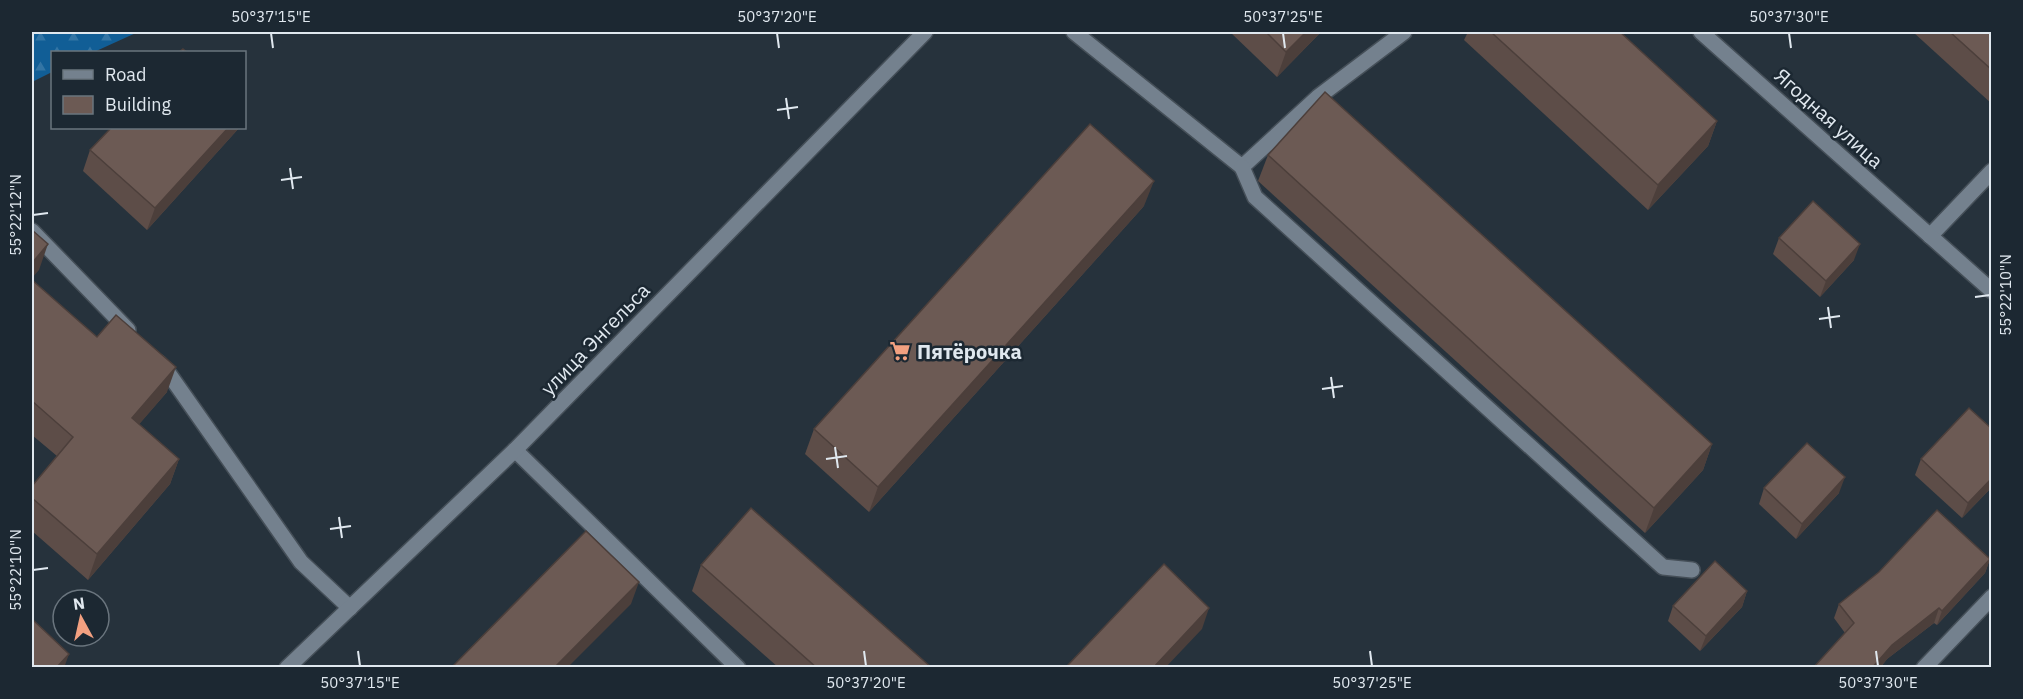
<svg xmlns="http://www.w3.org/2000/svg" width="2023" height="699" font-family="'IBM Plex Sans',sans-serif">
<defs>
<pattern id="forest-firs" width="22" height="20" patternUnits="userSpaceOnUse" patternTransform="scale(1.5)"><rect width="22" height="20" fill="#115e96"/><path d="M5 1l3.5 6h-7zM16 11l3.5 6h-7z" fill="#3375a5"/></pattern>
</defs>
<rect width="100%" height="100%" fill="#26323c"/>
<path fill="url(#forest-firs)" d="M32,32H138L94,52H52V72L32,82Z"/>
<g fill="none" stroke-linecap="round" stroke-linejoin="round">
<g stroke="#454f58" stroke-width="18">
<g id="service">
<path d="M1074,32L1242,167L1318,97L1404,32"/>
<path d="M1242,167L1255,197L1663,567L1692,570"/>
<path d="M32,231L128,330"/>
<path d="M1930,236L1992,171"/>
<path d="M159,363L169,374L301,562L350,608"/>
<path d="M515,450L738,668"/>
</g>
</g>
<g stroke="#454f58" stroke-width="18">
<g id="minor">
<path d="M1701,32L1992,291"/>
<path d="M1924,668L1992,597"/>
</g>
</g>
<g stroke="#454f58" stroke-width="18">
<path id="secondary" d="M287,668L515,450L925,32"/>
</g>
<use href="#service" stroke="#74818e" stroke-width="15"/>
<use href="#minor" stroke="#74818e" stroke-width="15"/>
<use href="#secondary" stroke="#74818e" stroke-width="15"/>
</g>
<g fill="#5d4d48">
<path d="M1230,32H1321L1277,77Z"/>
<path d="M1468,32H1620L1717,121L1708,146L1648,210L1464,40Z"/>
<path d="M1913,32H1992V104Z"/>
<path d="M239,128L147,230L83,171L90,150Z"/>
<path d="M1268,155L1712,444L1703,470L1645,533L1258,181Z"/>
<path d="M1144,206L869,512L805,454L814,429Z"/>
<path d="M1779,238L1854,260L1820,297L1773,254Z"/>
<path d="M32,280L97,337L167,392L139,424L179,459L170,484L88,580L32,531V486L57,456L32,435Z"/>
<path d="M1992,429V487L1962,518L1915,475L1921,459Z"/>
<path d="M1764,488L1839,493L1796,539L1759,504Z"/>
<path d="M1990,559L1985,573L1937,625L1934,623L1887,659L1880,668H1813L1845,633L1834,618L1839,604Z"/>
<path d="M701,565L932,668H779L692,591Z"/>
<path d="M1747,591L1742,607L1700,651L1668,621L1673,606Z"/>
</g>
<g fill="#4c3f3b">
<path d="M1306,32H1321L1277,77L1286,52Z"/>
<path d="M1717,121L1708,146L1648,210L1658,185Z"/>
<path d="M228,128H239L147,230L155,208Z"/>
<path d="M1154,181L1144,206L869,512L878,487Z"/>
<path d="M48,244L39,270L32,278V263Z"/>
<path d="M1860,244L1854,260L1820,297L1826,281Z"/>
<path d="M176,367L167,392L123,443L132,418Z"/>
<path d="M1712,444L1703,470L1645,533L1654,508Z"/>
<path d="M179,459L170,484L88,580L97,554Z"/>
<path d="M1845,477L1839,493L1796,539L1802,524Z"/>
<path d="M1992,478V487L1962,518L1968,503Z"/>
<path d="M1990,559L1985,573L1937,625L1942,611Z"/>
<path d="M639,582L631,604L567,668H554Z"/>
<path d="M1747,591L1742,607L1700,651L1706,636Z"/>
<path d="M1209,608L1202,629L1165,668H1153Z"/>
<path d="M1939,608L1934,623L1887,659L1880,668H1872L1892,645Z"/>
<path d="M69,654L64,668H56Z"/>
</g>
<g fill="#6c5a54" stroke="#4c3f3b" stroke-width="1.5">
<path d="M1266,32H1306L1286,52Z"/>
<path d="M1491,32H1620L1717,121L1658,185Z"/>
<path d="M1950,32H1992V70Z"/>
<path d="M183,49L187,52H179Z"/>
<path d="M1325,92L1712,444L1654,508L1268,155Z"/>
<path d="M1090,124L1154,181L878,487L814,429Z"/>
<path d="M111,128H228L155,208L90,150Z"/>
<path d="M1813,201L1860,244L1826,281L1779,238Z"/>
<path d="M32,230L48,244L32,263Z"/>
<path d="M32,280L97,337L116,315L176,367L132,418L179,459L97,554L32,498V486L73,437L32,401Z"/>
<path d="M1969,408L1992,429V478L1968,503L1921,459Z"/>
<path d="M1807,443L1845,477L1802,524L1764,488Z"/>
<path d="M751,508L932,668H817L701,565Z"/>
<path d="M1937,510L1990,559L1942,611L1939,608L1892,645L1872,668H1813L1854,623L1839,604L1879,572Z"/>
<path d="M586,531L639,582L554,668H451Z"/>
<path d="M1715,561L1747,591L1706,636L1673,606Z"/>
<path d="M1164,564L1209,608L1153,668H1071L1068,665Z"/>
<path d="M32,619L69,654L56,668H32Z"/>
</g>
<path fill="none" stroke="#e0e8ef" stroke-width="2" d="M271,33L273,48M777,33L779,48M1283,33L1285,48M1789,33L1791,48M786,98L789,119M777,110L798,107M290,168L293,189M281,180L302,177M33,215L48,213M1975,297L1990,295M1828,307L1831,328M1819,319L1840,316M1331,377L1334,398M1322,389L1343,386M835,447L838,468M826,459L847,456M339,517L342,538M330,529L351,526M33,570L48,568M358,651L360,666M864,651L866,666M1370,651L1372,666M1876,651L1878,666"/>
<defs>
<g id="supermarket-bare" transform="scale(1.62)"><path d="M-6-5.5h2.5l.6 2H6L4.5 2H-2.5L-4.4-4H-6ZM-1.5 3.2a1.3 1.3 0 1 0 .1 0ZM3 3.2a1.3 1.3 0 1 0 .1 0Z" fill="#f2a080" stroke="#1c2832" stroke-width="2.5" paint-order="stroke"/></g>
</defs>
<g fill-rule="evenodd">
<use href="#supermarket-bare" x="900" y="351"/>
</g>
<g text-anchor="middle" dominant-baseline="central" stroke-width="5" stroke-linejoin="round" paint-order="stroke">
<g font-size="20" fill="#e0e8ef" stroke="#1c2832">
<text transform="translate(1829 118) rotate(42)">Ягодная улица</text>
<text transform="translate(595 339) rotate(-46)">улица Энгельса</text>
</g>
<g font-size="20" font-weight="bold" fill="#e0e8ef" stroke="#1c2832" text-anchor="start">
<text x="917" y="351">Пятёрочка</text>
</g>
</g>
<rect width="2023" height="699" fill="none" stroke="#1c2832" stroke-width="66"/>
<rect x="51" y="51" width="195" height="78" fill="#1c2832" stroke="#6a757e" stroke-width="1.5"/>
<rect x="63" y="70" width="30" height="9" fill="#74818e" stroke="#6a757e" stroke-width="1.5"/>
<text x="105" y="81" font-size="18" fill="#e0e8ef">Road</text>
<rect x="63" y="96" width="30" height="18" fill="#6c5a54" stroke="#6a757e" stroke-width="1.5"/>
<text x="105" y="111" font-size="18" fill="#e0e8ef">Building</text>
<g transform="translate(81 618) rotate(352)"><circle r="28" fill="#1c2832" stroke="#6a757e" stroke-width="1.5"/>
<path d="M0-4.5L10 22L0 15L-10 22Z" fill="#f2a080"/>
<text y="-9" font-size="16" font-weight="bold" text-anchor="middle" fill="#e0e8ef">N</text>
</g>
<rect x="33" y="33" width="1957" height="633" fill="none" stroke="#e0e8ef" stroke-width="2"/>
<g font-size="15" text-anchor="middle" fill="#e0e8ef">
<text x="271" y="22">50°37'15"E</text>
<text x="777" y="22">50°37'20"E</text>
<text x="1283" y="22">50°37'25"E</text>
<text x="1789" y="22">50°37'30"E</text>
<text transform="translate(16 215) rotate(-90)" y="5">55°22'12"N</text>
<text transform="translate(2006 295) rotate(-90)" y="5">55°22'10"N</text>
<text transform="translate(16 570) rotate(-90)" y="5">55°22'10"N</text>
<text x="360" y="688">50°37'15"E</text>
<text x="866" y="688">50°37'20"E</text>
<text x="1372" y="688">50°37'25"E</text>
<text x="1878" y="688">50°37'30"E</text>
</g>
</svg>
